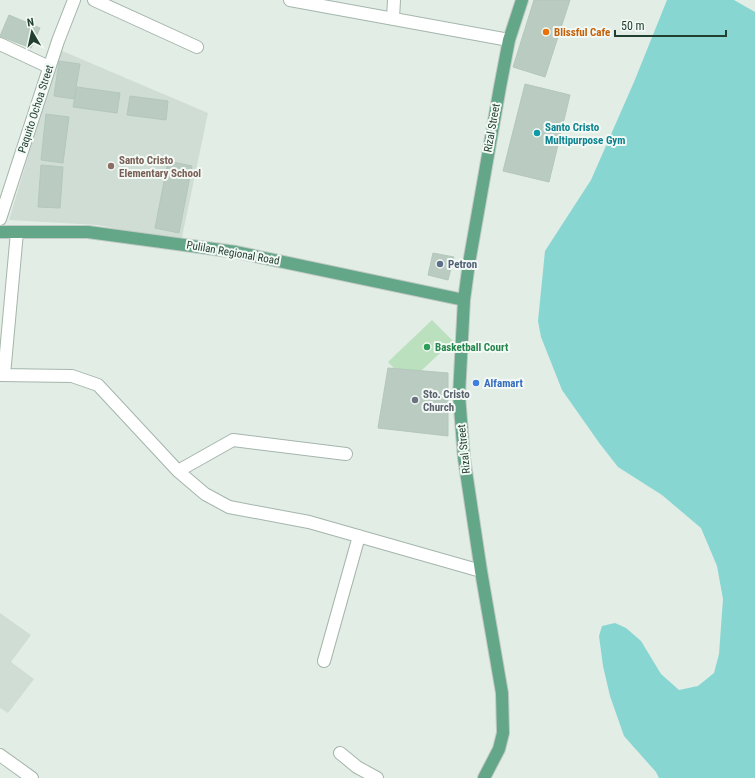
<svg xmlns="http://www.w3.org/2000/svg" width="755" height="778" viewBox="0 0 755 778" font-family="'Roboto Condensed',sans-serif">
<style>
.built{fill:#d0ddd5}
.green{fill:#bae0bd}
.water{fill:#87d6d2}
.building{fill:#bacbc1;stroke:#b4c7bc}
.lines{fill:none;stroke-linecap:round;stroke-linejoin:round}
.minor-casing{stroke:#a4b6ac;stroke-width:14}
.major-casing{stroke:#c1cac5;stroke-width:14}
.minor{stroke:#fff;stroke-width:12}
.major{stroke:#64a688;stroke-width:12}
.food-dot{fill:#e8710a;stroke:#f3f9f5;stroke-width:1.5}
.culture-dot{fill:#0f9aa8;stroke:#f3f9f5;stroke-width:1.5}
.education-dot{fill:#8d6e63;stroke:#f3f9f5;stroke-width:1.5}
.service-dot{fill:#5c6f8a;stroke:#f3f9f5;stroke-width:1.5}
.leisure-dot{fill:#2e9e5b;stroke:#f3f9f5;stroke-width:1.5}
.shop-dot{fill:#3f7fe0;stroke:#f3f9f5;stroke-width:1.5}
.worship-dot{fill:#6b7280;stroke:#f3f9f5;stroke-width:1.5}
.labels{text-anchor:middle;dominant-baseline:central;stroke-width:4;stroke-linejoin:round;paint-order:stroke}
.food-label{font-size:11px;font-weight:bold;fill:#c56008;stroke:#f3f9f5;text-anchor:start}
.street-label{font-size:11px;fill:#214031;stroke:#f3f9f5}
.culture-label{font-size:11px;font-weight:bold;fill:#0d838f;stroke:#f3f9f5;text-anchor:start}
.education-label{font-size:11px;font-weight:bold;fill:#785e54;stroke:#f3f9f5;text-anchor:start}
.service-label{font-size:11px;font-weight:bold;fill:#4e5e75;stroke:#f3f9f5;text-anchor:start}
.leisure-label{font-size:11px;font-weight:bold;fill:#27864d;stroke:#f3f9f5;text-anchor:start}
.shop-label{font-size:11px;font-weight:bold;fill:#366cbe;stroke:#f3f9f5;text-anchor:start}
.worship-label{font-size:11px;font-weight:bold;fill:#5b616d;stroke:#f3f9f5;text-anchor:start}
</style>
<rect width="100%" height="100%" fill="#e2ede6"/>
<!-- built -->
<path class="built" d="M60 50 208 113 181 242 98 225 9 220Z
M0 613 31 635 11 662 34 679 8 713 0 708Z"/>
<!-- green -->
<path class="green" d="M432 320 453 341 408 383 388 362Z"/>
<!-- water -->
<path class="water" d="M667 0H734L755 12V778H659L656 772 624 736 610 696 603 666 599 636 602 626 615 623 626 628 641 641 661 674 679 690 698 686 714 673 719 654 723 599 717 566 701 528 662 495 618 467 600 444 562 390 541 337 538 321 545 251 591 180 634 82Z"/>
<!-- building -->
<path class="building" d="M534 0H570L545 77 513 67Z
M9 15 40 28 31 48 0 36Z
M59 61 80 64 74 99 54 96Z
M525 84 570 95 549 182 503 171Z
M77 87 120 93 117 113 73 107Z
M130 96 168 101 166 120 127 115Z
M46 114 69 117 63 163 41 160Z
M168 161 192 166 179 233 155 228Z
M41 165 63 167 60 208 38 207Z
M433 253 454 257 448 280 428 275Z
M388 368 448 373V436L378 428Z"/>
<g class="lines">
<!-- minor casing -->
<g class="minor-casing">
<path id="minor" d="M94 0 197 47
M290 0 509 40
M393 19 394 0
M0 44 49 67
M0 219 58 41 74 0
M0 375 72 376 98 385 178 471 205 494 229 507 309 522 481 571
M4 375 17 232
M178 471 233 440 346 454
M324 661 359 536
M340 753 357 767 377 778
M0 755 32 778"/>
</g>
<!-- major casing -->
<g class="major-casing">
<path id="major" d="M0 232H88L236 252 464 300
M484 778 499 749 503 733 502 693 481 571 464 458 459 395 464 300 469 263 500 87 509 40 522 0"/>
</g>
<!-- minor -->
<use href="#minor" class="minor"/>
<!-- major -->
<use href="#major" class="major"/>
</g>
<!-- markers -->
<circle class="food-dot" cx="546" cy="32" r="4"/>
<circle class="culture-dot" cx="537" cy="133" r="4"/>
<circle class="education-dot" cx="111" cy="166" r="4"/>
<circle class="service-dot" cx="440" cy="264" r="4"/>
<circle class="leisure-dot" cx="427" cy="347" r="4"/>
<circle class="shop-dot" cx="476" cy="383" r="4"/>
<circle class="worship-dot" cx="415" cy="400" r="4"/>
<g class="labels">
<!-- food labels -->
<g class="food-label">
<text x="554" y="32">Blissful Cafe</text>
</g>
<!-- street labels -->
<g class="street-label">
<text transform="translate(36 109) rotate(-72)">Paquito Ochoa Street</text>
<text transform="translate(492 128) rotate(-80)">Rizal Street</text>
<text transform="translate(233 253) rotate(10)">Pulilan Regional Road</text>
<text transform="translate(464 449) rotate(-96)">Rizal Street</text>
</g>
<!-- culture labels -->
<g class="culture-label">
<text x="545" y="127">Santo Cristo<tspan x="545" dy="13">Multipurpose Gym</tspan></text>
</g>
<!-- education labels -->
<g class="education-label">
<text x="119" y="160">Santo Cristo<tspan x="119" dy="13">Elementary School</tspan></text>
</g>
<!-- service labels -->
<g class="service-label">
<text x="448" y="264">Petron</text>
</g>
<!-- leisure labels -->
<g class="leisure-label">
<text x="435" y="347">Basketball Court</text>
</g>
<!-- shop labels -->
<g class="shop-label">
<text x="484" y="383">Alfamart</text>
</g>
<!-- worship labels -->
<g class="worship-label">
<text x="423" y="394">Sto. Cristo<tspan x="423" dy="13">Church</tspan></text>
</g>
</g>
<!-- north arrow -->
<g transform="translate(32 32) rotate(351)" stroke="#f3f9f5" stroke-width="3" paint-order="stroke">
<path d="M0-3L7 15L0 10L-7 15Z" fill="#214031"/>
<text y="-6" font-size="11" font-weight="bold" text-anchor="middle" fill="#214031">N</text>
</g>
<!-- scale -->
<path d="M615 30v6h111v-6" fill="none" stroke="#214031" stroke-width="2"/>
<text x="621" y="30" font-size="12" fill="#214031" stroke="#f3f9f5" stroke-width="3" paint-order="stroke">50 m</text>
</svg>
